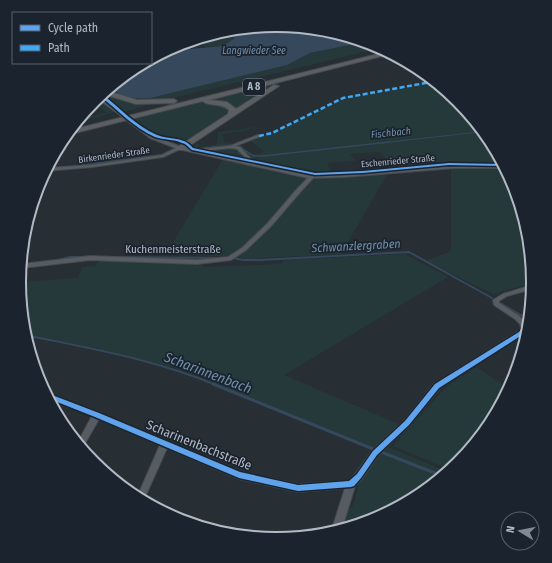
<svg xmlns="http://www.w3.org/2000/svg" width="552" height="563" viewBox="0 0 552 563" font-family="'Fira Sans Condensed',sans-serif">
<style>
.green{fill:#25393a}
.water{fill:#35485c}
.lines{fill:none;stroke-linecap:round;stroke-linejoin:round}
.stream-far3{stroke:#35485c;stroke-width:1}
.stream-far2{stroke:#35485c;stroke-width:1.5}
.stream-far1{stroke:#35485c;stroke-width:2}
.stream{stroke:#35485c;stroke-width:3}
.minor-casing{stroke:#454a4f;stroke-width:2}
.tertiary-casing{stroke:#454a4f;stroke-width:2}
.motorway-casing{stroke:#444a4f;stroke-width:2}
.minor{fill:#575c62;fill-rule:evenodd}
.tertiary{fill:#575c62;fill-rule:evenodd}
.motorway{fill:#5c5f62;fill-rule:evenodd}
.tertiary-bridge-casing{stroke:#454a4f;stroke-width:5.5;stroke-linecap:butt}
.tertiary-bridge{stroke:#575c62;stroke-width:4.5}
.quiet{stroke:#3fa9f5;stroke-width:2.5;stroke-dasharray:5 2.5;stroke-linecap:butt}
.cycleway-casing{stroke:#1b242e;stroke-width:3}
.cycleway{fill:#60a3ed;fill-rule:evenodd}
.labels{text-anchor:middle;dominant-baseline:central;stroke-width:3.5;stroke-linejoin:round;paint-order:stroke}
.far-street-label{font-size:9px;fill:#b1bac5;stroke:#1b242e}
.far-water-label{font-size:10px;font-style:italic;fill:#718ea9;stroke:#1b242e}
.shield{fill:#1b242e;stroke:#848d98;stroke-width:1}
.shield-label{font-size:10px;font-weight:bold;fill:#b1bac5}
.street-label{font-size:11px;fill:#b1bac5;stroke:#1b242e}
.water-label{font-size:12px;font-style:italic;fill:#718ea9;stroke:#1b242e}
.near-street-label{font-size:13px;fill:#b1bac5;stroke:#1b242e}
.near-water-label{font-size:14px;font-style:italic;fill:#718ea9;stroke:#1b242e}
.rim{fill:none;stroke:#b1bac5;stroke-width:2}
</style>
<rect width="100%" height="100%" fill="#272e34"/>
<!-- green -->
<path class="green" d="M228 34 236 38 223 46 204 47 199 40Z
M360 41 375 44 381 48 168 99 125 112 116 108 100 96 104 93 111 96 115 94 108 91 112 88 120 94 150 98 287 65 310 53 359 43Z
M293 74 295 75 168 107 165 105Z
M288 80C278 84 268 89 258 95 237 108 195 145 170 141 155 138 145 129 134 119Z
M431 82 458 100 501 164 454 163 394 169 380 152 350 154 356 161 327 163 332 174 307 172 254 162 238 148 229 146 198 150 193 148 198 142 199 147 217 144 218 132 244 129 259 125H260L244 131 222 134 225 143 230 142 233 145 239 143 252 155 264 152 250 140 276 132 343 98Z
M97 98 115 112 79 122 82 119 105 113 97 102H93Z
M230 147C237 150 244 154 246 161L201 151Z
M223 159 313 178 388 173 341 254 245 259 237 257 166 254Z
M451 167 503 168 514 183 533 283 493 294 425 261 451 251Z
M405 254 448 277 284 375 401 425 375 449 177 368 30 336 19 282 78 278 82 267 96 266 100 259 199 263 204 267 280 264 285 260Z
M476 367 508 388 465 452 461 450C457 457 455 464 449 469L393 446 446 387Z
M386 446 446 471 374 519 343 525 348 509 353 506 358 487 357 483Z"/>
<!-- water -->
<path class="water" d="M276 25 360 41 359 43 310 53 287 65 150 98C137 99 122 98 112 88L168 51 223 46 235 38 228 34Z"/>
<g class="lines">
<!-- stream-far3 -->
<path class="stream-far3" d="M381 143 479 132"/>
<!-- stream-far2 -->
<path class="stream-far2" d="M239 147 254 156H263L390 142
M199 149 231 145
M73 166 161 155"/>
<!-- stream-far1 -->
<path class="stream-far1" d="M106 257 228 258
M233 258 243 260H260L409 252 492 298
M58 260 70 257H85
M500 303 526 318
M30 336C93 349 156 360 216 385"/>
<!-- stream -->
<path class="stream" d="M213 384 373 449
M381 452 440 475"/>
<!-- minor casing -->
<g class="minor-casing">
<path id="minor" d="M258 135 261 136 235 146 240 147 251 159 250 164 248 165 246 164 247 159 237 149 230 148 192 152 190 151 192 150 230 146Z
M178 147 182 148 163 157 92 167 46 171 48 168 92 165 162 155Z
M311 175H313L315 176 302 190 271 226 246 250 231 260 197 264 90 260 22 268V264L90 256 197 260 228 257 242 248 267 224 298 188Z
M532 285V289L507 296 499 301V303L519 316 525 322 522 335 440 388 410 425 378 455 362 479 355 486 343 525 334 527 333 526 345 488 298 492 239 479 167 448 145 497 139 493 160 445 99 419 84 445 83 446 79 440 92 416 53 401 49 395H53L100 413 240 472 298 484 349 481 356 473 372 451 404 421 434 384 519 331 521 328 520 324 515 319 494 305 493 300 503 294Z"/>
</g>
<!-- tertiary casing -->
<g class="tertiary-casing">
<path id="tertiary" d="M101 96 120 110V112H116L97 98Z
M130 121H134L154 136 181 147 308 174 345 173 454 164 502 165 504 168H454L345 177 308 178 178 149 150 138 130 123Z"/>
</g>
<!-- motorway casing -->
<g class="motorway-casing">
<path id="motorway" d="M386 52 390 54 209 100 227 102 236 109 274 85 279 86 183 150H177L176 148 228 114 229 110C221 102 207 107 203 101L71 134 75 129Z
M108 91 137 100 174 99 177 101 174 103 136 104 103 94Z"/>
</g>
<!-- minor -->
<use href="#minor" class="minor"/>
<!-- tertiary -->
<use href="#tertiary" class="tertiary"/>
<!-- motorway -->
<use href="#motorway" class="motorway"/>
<!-- tertiary-bridge casing -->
<g class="tertiary-bridge-casing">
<path id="tertiary-bridge" d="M118 111 132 122"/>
</g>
<!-- tertiary-bridge -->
<use href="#tertiary-bridge" class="tertiary-bridge"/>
<!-- quiet -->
<path class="quiet" d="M259 136 272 133 343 98 431 82"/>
<!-- cycleway casing -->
<g class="cycleway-casing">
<path id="cycleway" d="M102 94C120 108 136 126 157 135 169 140 184 136 193 148L315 173 363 171 449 163 501 164 502 166 449 165 363 173 315 175 192 150C189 148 187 144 182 143 174 139 164 140 155 137 134 128 118 110 100 96Z
M524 327 522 335 439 388 409 425 377 455 361 478 354 486 351 487 298 491 239 478 95 417 52 400 49 395H52L99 413 240 472 298 485 349 481 357 474 373 451 405 421 435 384 519 332 522 328Z"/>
</g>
<!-- cycleway -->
<use href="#cycleway" class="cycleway"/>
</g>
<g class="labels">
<!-- far-street labels -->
<g class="far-street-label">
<text transform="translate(114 155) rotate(-8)">Birkenrieder Straße</text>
<text transform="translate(398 161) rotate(-5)">Eschenrieder Straße</text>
</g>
<!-- far-water labels -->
<g class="far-water-label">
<text x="254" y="51">Langwieder See</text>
<text transform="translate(391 133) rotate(-6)">Fischbach</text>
</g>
<!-- shield labels -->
<rect class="shield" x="243" y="79" width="22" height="16" rx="3"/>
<g class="shield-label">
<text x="254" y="87">A 8</text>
</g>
<!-- street labels -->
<g class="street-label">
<text x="173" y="249">Kuchenmeisterstraße</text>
</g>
<!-- water labels -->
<g class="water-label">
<text transform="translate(356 246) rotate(-3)">Schwanzlergraben</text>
</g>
<!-- near-street labels -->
<g class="near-street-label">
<text transform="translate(199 445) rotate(22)">Scharinenbachstraße</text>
</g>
<!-- near-water labels -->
<g class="near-water-label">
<text transform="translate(208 373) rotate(21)">Scharinnenbach</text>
</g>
</g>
<!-- crop -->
<path d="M0 0H552V563H0ZM26 282a250 250 0 1 1 500 0a250 250 0 1 1-500 0Z" fill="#1b242e" fill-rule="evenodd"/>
<path class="rim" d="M26 282a250 250 0 1 1 500 0a250 250 0 1 1-500 0Z"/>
<!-- legend -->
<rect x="12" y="12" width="140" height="52" fill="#1b242e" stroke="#57606a"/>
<rect x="20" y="25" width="20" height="6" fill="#60a3ed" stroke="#57606a"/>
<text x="48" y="32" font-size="12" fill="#b1bac5">Cycle path</text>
<rect x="20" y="45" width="20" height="6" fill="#3fa9f5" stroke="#57606a"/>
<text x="48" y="52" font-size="12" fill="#b1bac5">Path</text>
<!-- north arrow -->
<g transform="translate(520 531) rotate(280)"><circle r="19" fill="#1b242e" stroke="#57606a"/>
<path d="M0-3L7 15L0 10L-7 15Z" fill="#818992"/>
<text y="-6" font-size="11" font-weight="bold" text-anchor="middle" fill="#b1bac5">N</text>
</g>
</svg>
